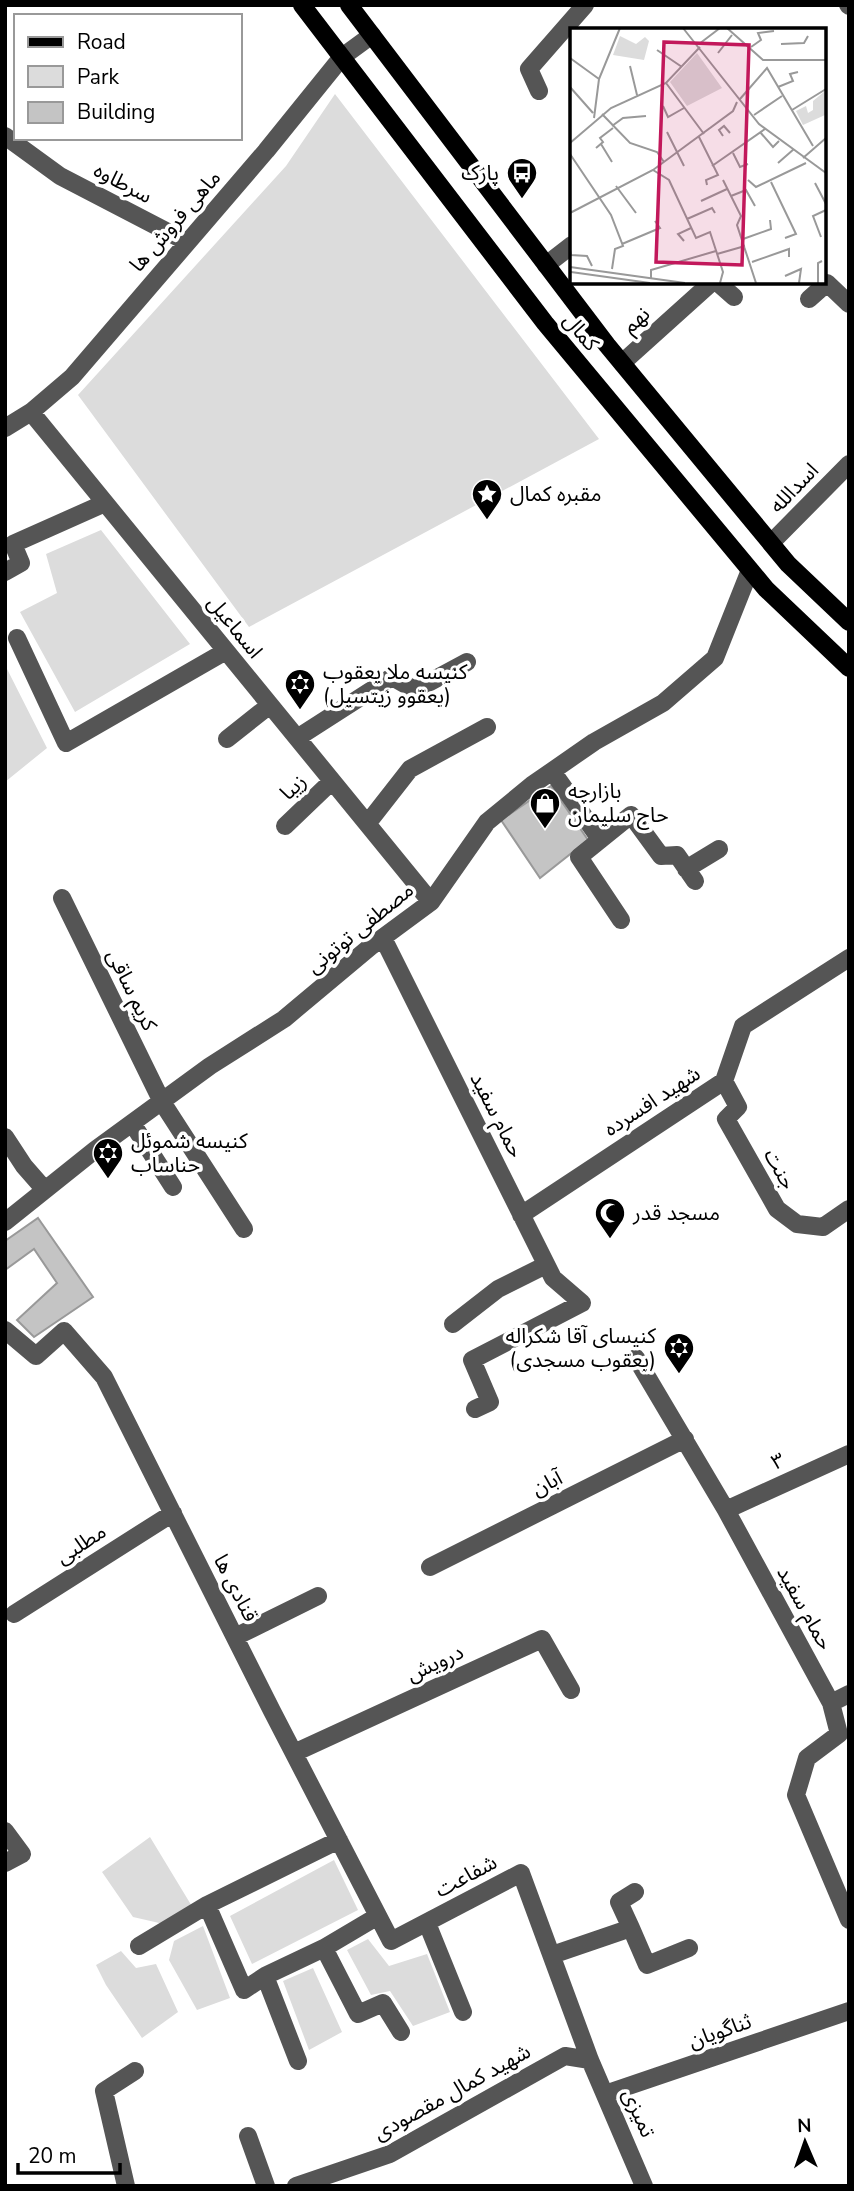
<svg xmlns="http://www.w3.org/2000/svg" width="854" height="2191" viewBox="0 0 854 2191" font-family="'Nunito Sans','Noto Sans Arabic',sans-serif">
<style>
.green{fill:#dcdcdc}
.building{fill:#c4c4c4;stroke:#999;stroke-width:2}
.lines{fill:none;stroke-linecap:round;stroke-linejoin:round}
.minor{stroke:#555;stroke-width:18}
.major{stroke:#000;stroke-width:18}
.labels{text-anchor:middle;dominant-baseline:central;stroke-width:7;stroke-linejoin:round;paint-order:stroke}
.poi-label{font-size:21px;fill:#000;stroke:#fff;text-anchor:start}
.street-label{font-size:21px;fill:#000;stroke:#fff}
.inset-road{fill:none;stroke:#999;stroke-width:2}
.view{fill:#c2185b;fill-opacity:0.15;stroke:#c2185b;stroke-width:3.5}
.inset-edge{fill:none;stroke:#000;stroke-width:3.5}
</style>
<rect width="100%" height="100%" fill="#fff"/>
<!-- green -->
<path class="green" d="M335 94 599 439 249 627 78 395 286 166Z
M101 530 190 644 75 712 20 612 57 593 46 554Z
M5 665 47 748 5 782Z
M150 1837 193 1908 168 1925 133 1917 102 1872Z
M334 1860 358 1910 252 1964 230 1916Z
M203 1926 230 1998 197 2010 169 1960 174 1941Z
M368 1939 389 1966 427 1954 450 2012 413 2026 390 1991 371 1995 347 1950Z
M121 1951 136 1968 156 1964 178 2012 142 2038 106 1985 96 1965Z
M313 1968 342 2032 309 2050 283 1981Z"/>
<!-- building -->
<path class="building" d="M551 786 588 840 540 878 501 820Z
M38 1218 93 1297 34 1337 17 1320 57 1283 34 1249 5 1270V1241Z"/>
<g class="lines">
<!-- minor -->
<path class="minor" d="M848 5 849 6
M539 91 529 69 585 5
M5 136 60 176 187 242
M546 265 572 245
M717 282 734 297
M809 299 827 283 849 304
M622 363 712 282
M31 412 431 902
M5 428 31 412 72 377 266 151 342 57 372 35
M771 543 849 464
M5 572 21 563 13 544 105 503
M17 638 66 743 226 651
M297 738 392 677 415 690 467 662
M227 739 270 705
M552 771 600 839
M367 824 410 769 487 727
M285 826 332 781
M686 869 719 849
M62 898 162 1102 244 1229
M621 920 579 857 631 815 661 856 677 855 695 881
M383 938 553 1278 582 1303 472 1360 490 1402 475 1409
M724 1081 738 1107 726 1119 777 1209 797 1224 823 1227 849 1209
M132 1123 173 1187
M5 1137 24 1166 45 1190
M521 1215 724 1081 743 1026 849 958
M5 1222 95 1150 210 1066 284 1019 370 947 431 902 487 822 532 785 594 742 663 703 715 658 750 570
M453 1324 498 1289 546 1265
M5 1330 36 1356 64 1331 104 1377 272 1711 391 1941 521 1873 590 2060 644 2186
M636 1358 726 1510 831 1703 839 1734 807 1758 796 1795 849 1920
M726 1510 849 1454
M430 1567 685 1439
M14 1614 173 1513
M235 1637 318 1596
M831 1703 849 1694
M294 1753 542 1639 571 1690
M5 1831 22 1854 5 1863
M378 1916 324 1948 358 2014 383 2003 401 2032
M427 1923 463 2012
M631 1928 647 1965 689 1948
M139 1946 207 1905
M552 1955 631 1928 619 1902 635 1892
M265 1976 244 1990 207 1905 339 1840
M298 2061 265 1976 324 1948
M605 2094 849 2011
M248 2136 266 2186
M126 2186 104 2091 135 2071
M296 2186 390 2154 565 2056 590 2060"/>
<!-- major -->
<path class="major" d="M302 5 545 323 766 589 849 668
M349 5 607 345 788 564 849 622"/>
</g>
<!-- icons -->
<defs>
<g id="bus-pin" transform="scale(1.575)"><path d="M0 17L-7.5 6A9.5 9.5 0 1 1 7.5 6Z" fill="#000" stroke="#fff"/><path d="M-5-6H5V4H4V6H2V4H-2V6H-4V4H-5ZM-3.5-4V0h7V-4ZM-3.5 1.2v1.5H-2V1.2ZM2 1.2v1.5H3.5V1.2Z" fill="#fff"/></g>
<g id="sight-pin" transform="scale(1.575)"><path d="M0 17L-7.5 6A9.5 9.5 0 1 1 7.5 6Z" fill="#000" stroke="#fff"/><path d="M0-6L1.8-2.2L6-1.7L2.9 1.2L3.7 5.4L0 3.3L-3.7 5.4L-2.9 1.2L-6-1.7L-1.8-2.2Z" fill="#fff"/></g>
<g id="synagogue-pin" transform="scale(1.575)"><path d="M0 17L-7.5 6A9.5 9.5 0 1 1 7.5 6Z" fill="#000" stroke="#fff"/><path d="M0-6.5L5.6 3.2H-5.6ZM0 6.5L5.6-3.2H-5.6Z" fill="#fff"/></g>
<g id="shop-pin" transform="scale(1.575)"><path d="M0 17L-7.5 6A9.5 9.5 0 1 1 7.5 6Z" fill="#000" stroke="#fff"/><path d="M-5-2.5h2.3a2.7 3.5 0 0 1 5.4 0H5L5.5 6h-11ZM-1.5-2.5h3a1.5 2.3 0 0 0-3 0Z" fill="#fff"/></g>
<g id="mosque-pin" transform="scale(1.575)"><path d="M0 17L-7.5 6A9.5 9.5 0 1 1 7.5 6Z" fill="#000" stroke="#fff"/><path d="M3.5-4.9A6 6 0 1 0 3.5 4.9A5 5 0 1 1 3.5-4.9Z" fill="#fff"/></g>
</defs>
<g fill-rule="evenodd">
<use href="#bus-pin" x="522" y="173"/>
<use href="#sight-pin" x="487" y="494"/>
<use href="#synagogue-pin" x="300" y="684"/>
<use href="#shop-pin" x="545" y="803"/>
<use href="#synagogue-pin" x="108" y="1153"/>
<use href="#mosque-pin" x="610" y="1213"/>
<use href="#synagogue-pin" x="679" y="1348"/>
</g>
<g class="labels">
<!-- poi labels -->
<g class="poi-label">
<text x="499" y="173" text-anchor="end">پارک</text>
<text x="510" y="494">مقبره کمال</text>
<text x="323" y="672">کنیسه ملا یعقوب<tspan x="323" dy="24">(یعقوو زیتسیل)</tspan></text>
<text x="568" y="791">بازارچه<tspan x="568" dy="24">حاج سلیمان</tspan></text>
<text x="131" y="1141">کنیسه شموئل<tspan x="131" dy="24">حناساب</tspan></text>
<text x="633" y="1213">مسجد قدر</text>
<text x="656" y="1336" text-anchor="end">کنیسای آقا شکراله<tspan x="656" dy="24">(یعقوب مسجدی)</tspan></text>
</g>
<!-- street labels -->
<g class="street-label">
<text transform="translate(123 183) rotate(28)">سرطاوه</text>
<text transform="translate(175 221) rotate(-49)">ماهی فروش ها</text>
<text transform="translate(636 320) rotate(-42)">نهم</text>
<text transform="translate(581 332) rotate(50)">کمال</text>
<text transform="translate(794 488) rotate(-46)">اسدالله</text>
<text transform="translate(235 627) rotate(51)">اسماعیل</text>
<text transform="translate(293 787) rotate(-44)">زیبا</text>
<text transform="translate(360 928) rotate(-39)">مصطفی توتونی</text>
<text transform="translate(132 990) rotate(64)">کریم ساقی</text>
<text transform="translate(652 1101) rotate(-33)">شهید افسرده</text>
<text transform="translate(497 1115) rotate(63)">حمام سفید</text>
<text transform="translate(780 1169) rotate(61)">جنت</text>
<text transform="translate(778 1461) rotate(-25)">۳</text>
<text transform="translate(547 1483) rotate(-27)">آبان</text>
<text transform="translate(81 1544) rotate(-33)">مطلبی</text>
<text transform="translate(236 1588) rotate(63)">قنادی ها</text>
<text transform="translate(805 1608) rotate(61)">حمام سفید</text>
<text transform="translate(435 1663) rotate(-25)">درویش</text>
<text transform="translate(466 1876) rotate(-28)">شفاعت</text>
<text transform="translate(720 2031) rotate(-19)">ثناگویان</text>
<text transform="translate(452 2092) rotate(-29)">شهید کمال مقصودی</text>
<text transform="translate(639 2113) rotate(66)">تمیزی</text>
</g>
</g>
<!-- overview -->
<g transform="translate(570 28)">
<rect width="256" height="256" fill="#fff"/>
<path d="M50 8 66 16 75 9 79 13 74 32 43 27ZM127 25 152 60 117 78 100 54ZM255 63V87L233 97 226 83 236 78 238 85 243 82V73Z" fill="#dcdcdc"/>
<path class="inset-road" d="M113 0 189 96 256 145M157 0 193 32H256M129 16 150 0M211 16 234 15 238 8M181 19 191 12 188 5 204 3M87 22 112 39M148 25 162 7M0 30 29 51M60 38 67 67M96 55 134 106M0 59 23 85M208 59 223 53 220 46 228 44M170 71 197 40 243 118M93 78 98 89 114 80M222 82 256 61M32 86 60 115 87 124 94 134M184 87 212 68M24 90 29 51 50 0M42 98 53 90 76 88M97 104 114 138M190 104 203 119 209 113M153 108 149 102 154 98 160 105M129 109 148 147 136 152 137 157M0 115 41 80 96 55 130 19M31 116 42 134M26 120 33 114 30 110 43 100M163 125 170 139 178 136M0 126 41 187 53 218 45 221 42 241M233 130 256 110M208 135 224 121M142 138 195 101M83 142 99 152 126 210 140 204 153 244 150 255M153 152 171 188 167 197 186 255M178 152 186 159 236 135M201 154 226 206 215 210M245 155 256 176M46 158 66 185M161 168 176 162 185 178M131 173 157 161M0 185 83 142 163 83 167 74M117 191 142 180 145 185M251 209 243 188 256 182M173 211 201 201 200 192M114 213 108 206 121 200M52 216 90 200 85 193M0 222 1 227 17 228 22 238M147 226 175 218M182 234 219 221V229M0 239 115 255M1 244 80 255M215 248 231 241 229 255M81 250V242L146 223M248 255V235L252 233"/>
<path class="view" d="M94 14 179 17 172 237 86 234Z"/>
<rect width="256" height="256" class="inset-edge"/>
</g>
<!-- border -->
<rect width="854" height="2191" fill="none" stroke="#000000" stroke-width="14"/>
<!-- legend -->
<rect x="14" y="14" width="228" height="126" fill="#ffffff" stroke="#999999" stroke-width="2"/>
<rect x="28" y="37" width="35" height="10" fill="#000000" stroke="#999999" stroke-width="2"/>
<text x="77" y="49" font-size="21" fill="#000000">Road</text>
<rect x="28" y="66" width="35" height="21" fill="#dcdcdc" stroke="#999999" stroke-width="2"/>
<text x="77" y="84" font-size="21" fill="#000000">Park</text>
<rect x="28" y="102" width="35" height="21" fill="#c4c4c4" stroke="#999999" stroke-width="2"/>
<text x="77" y="119" font-size="21" fill="#000000">Building</text>
<!-- north arrow -->
<g transform="translate(805 2142) rotate(358)" stroke="#ffffff" stroke-width="5" paint-order="stroke">
<path d="M0-5L12 26L0 18L-12 26Z" fill="#000000"/>
<text y="-10" font-size="19" font-weight="bold" text-anchor="middle" fill="#000000">N</text>
</g>
<!-- scale -->
<path d="M18 2163v10h102v-10" fill="none" stroke="#000000" stroke-width="3.5"/>
<text x="28" y="2163" font-size="21" fill="#000000" stroke="#ffffff" stroke-width="5" paint-order="stroke">20 m</text>
</svg>
